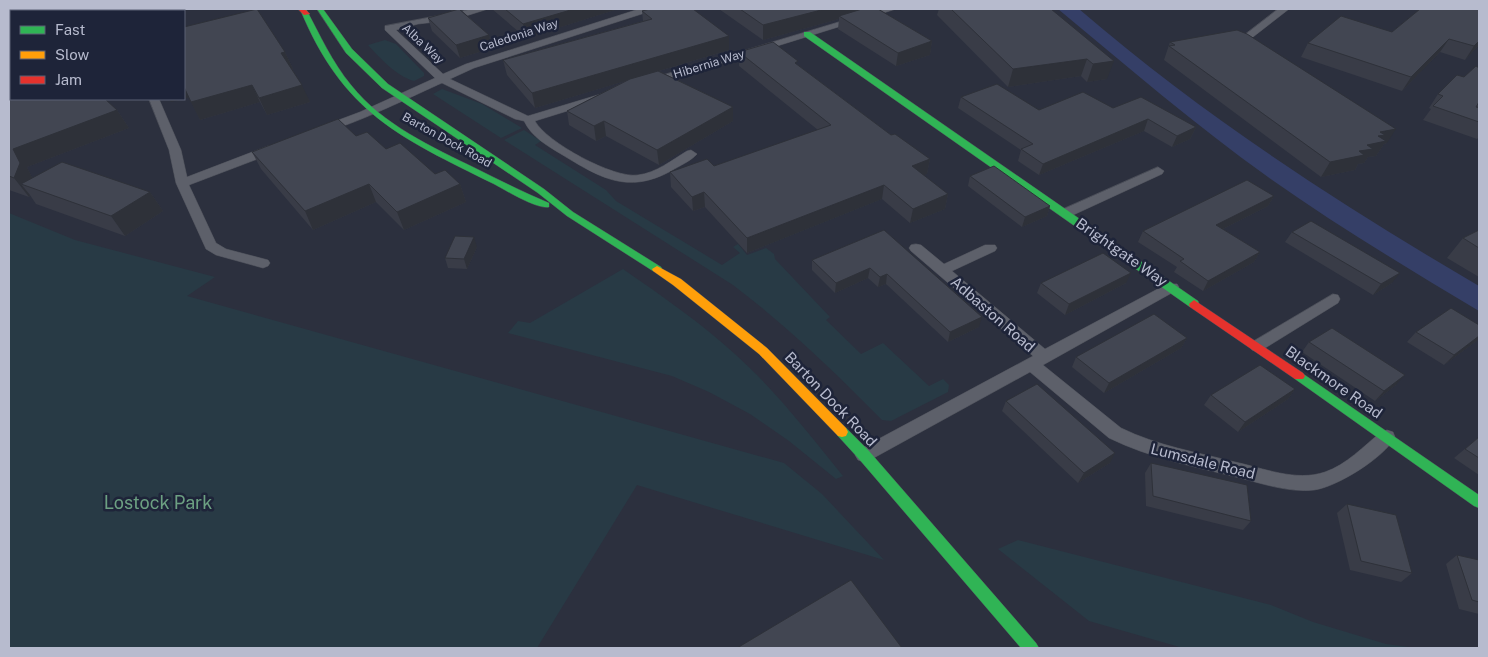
<svg xmlns="http://www.w3.org/2000/svg" width="1488" height="657" viewBox="0 0 1488 657" font-family="'Public Sans',sans-serif">
<style>
.green{fill:#283a45}
.water{fill:#353f67}
.lines{fill:none;stroke-linecap:round;stroke-linejoin:round}
.street-casing{stroke:#4a4d57;stroke-width:1}
.fast-casing{stroke:#4a4d57;stroke-width:1}
.slow-casing{stroke:#4a4d57;stroke-width:1}
.jam-casing{stroke:#4a4d57;stroke-width:1}
.street{fill:#5d606a;fill-rule:evenodd}
.fast{fill:#30b455;fill-rule:evenodd}
.slow{fill:#ff9f0a;fill-rule:evenodd}
.jam{fill:#e5322d;fill-rule:evenodd}
.wall{fill:#393c47}
.shaded-wall{fill:#2e3139}
.building{fill:#424652;stroke:#2e3139}
.labels{text-anchor:middle;dominant-baseline:central;stroke-width:5;stroke-linejoin:round;paint-order:stroke}
.far-street-label{font-size:12px;fill:#b7bbce;stroke:#1e2439}
.street-label{font-size:15px;fill:#b7bbce;stroke:#1e2439}
.near-park-label{font-size:18px;fill:#6ca082;stroke:#1e2439}
</style>
<rect width="100%" height="100%" fill="#2c303e"/>
<!-- green -->
<path class="green" d="M385 40 396 44 424 73V76L414 81C396 76 380 58 368 45Z
M442 89 482 104 522 128 501 138 433 94Z
M524 130 541 141 535 145 606 190 616 201 722 265 740 253 733 247 738 244 747 255 766 248 774 254 775 259 830 317 826 320 861 354 883 343 929 386 943 379 949 385 948 392 891 421 882 420C835 372 787 326 733 285L504 140Z
M9 213 75 240 215 277 187 296 784 463 822 494 884 560 637 485 537 648H9Z
M623 269C662 296 701 323 736 355 776 391 809 434 843 476L836 479 789 441 750 414 709 392 672 376 508 333 518 321 530 323Z
M1018 540 1271 605 1313 622 1386 644 1416 648H1183L1089 621 998 549Z"/>
<!-- water -->
<path class="water" d="M1058 9H1079C1202 115 1339 204 1479 286V311C1407 268 1336 225 1268 177 1195 125 1127 66 1058 9Z"/>
<g class="lines">
<!-- street casing -->
<g class="street-casing">
<path id="street" d="M473 9H488L453 20 418 24 396 30 443 74 466 64 639 9H652L651 11 474 68 450 79 528 116 601 94H609L610 96 609 98 535 121C546 142 614 179 638 175 656 173 672 160 687 151L691 150 697 154C691 161 679 166 671 171 627 195 599 177 561 154 546 145 532 137 524 121L515 119 442 83C423 91 334 135 320 131L318 129 320 127 360 112 435 78 385 30V26Z
M882 9H896L655 84 651 85 646 82 647 80Z
M1278 9H1289L1244 44H1238V40Z
M149 99H159L181 150 187 177 268 146H276L278 149 276 152 189 185 216 243 226 249 268 260 270 263 268 266 263 268 216 255 206 249 176 183 169 150Z
M1158 167 1164 171 1162 174 1071 216 1066 217 1060 213 1061 210Z
M916 244 921 245 944 264 985 245H995L997 248 995 251 952 271 1045 349 1167 284H1177L1179 287 1177 290 1043 365 1121 428C1158 446 1196 452 1235 462 1263 468 1296 482 1325 472 1346 465 1364 446 1381 432L1387 430 1393 432 1395 437C1385 457 1337 487 1314 490 1288 493 1261 483 1236 477 1192 466 1150 458 1109 438L1030 372 870 460 864 462 858 460 855 455 858 450 1033 356 911 251 909 248 911 245Z
M1333 294 1338 295 1340 299 1338 303 1262 350 1257 352 1252 350 1249 346 1252 342Z"/>
</g>
<!-- fast casing -->
<g class="fast-casing">
<path id="fast" d="M9 9H21L9 13Z
M133 9H147L143 11H128Z
M300 9H306C320 35 332 62 351 85 383 125 432 147 477 169 501 181 525 193 549 203V207C538 210 505 190 494 184 399 137 343 113 300 9Z
M317 9H323L352 49 388 84 544 189 573 212 661 267 662 269 661 271H653L567 216 538 193 382 88 346 53Z
M804 32H810L1198 301 1199 304 1198 307H1190L804 36Z
M1299 371 1479 495V508L1474 506 1295 379 1293 376 1295 373Z
M842 427 846 428 869 451 1036 643 1039 648H1021L859 459 838 436 836 432 838 428Z"/>
</g>
<!-- slow casing -->
<g class="slow-casing">
<path id="slow" d="M48 9H61L57 11H43Z
M80 9H92L88 11H75Z
M9 35H11V40H9Z
M657 266 681 279 767 348 846 428 848 432 846 436 842 437 838 436 759 354 673 285 653 271 652 269Z"/>
</g>
<!-- jam casing -->
<g class="jam-casing">
<path id="jam" d="M298 9H305L310 14 304 15Z
M1194 300 1303 373 1305 376 1303 379H1295L1190 307 1189 304Z"/>
</g>
<!-- street -->
<use href="#street" class="street"/>
<!-- fast -->
<use href="#fast" class="fast"/>
<!-- slow -->
<use href="#slow" class="slow"/>
<!-- jam -->
<use href="#jam" class="jam"/>
</g>
<!-- wall -->
<path class="wall" d="M449 9H460L489 35 492 48 460 58 432 31 428 18 452 11Z
M492 9H618L526 38Z
M719 9H878L932 41 930 55 896 66 838 29 839 19 763 40Z
M939 9H1051L1107 79 1087 82 1081 76 1008 87 937 15Z
M1420 9 1479 45 1465 60 1440 52 1402 91 1301 57 1308 43 1392 32Z
M642 11 729 50 659 71 733 107V121L659 165 606 136 596 141 569 125 567 111 625 81 535 108 507 75 503 60 643 21Z
M184 27 285 52 293 69H292L310 102 267 115 260 102 200 120 189 97 184 99Z
M1170 42 1387 143 1384 144 1376 156 1368 157 1364 163 1358 164 1355 170 1321 177 1164 60Z
M739 52 798 65 891 135 930 159 927 174 923 175 948 194 945 209 910 223 882 199 747 253 705 207 693 211 671 187 670 172 714 166 818 130 739 66Z
M9 55 117 110 129 128 27 167 32 178 150 192 163 211 125 236 36 204 30 195 29 197 9 190Z
M1479 68V104L1477 107 1479 108V137L1477 139 1423 120 1431 109 1429 108 1438 94Z
M961 97 1039 110 1113 108 1196 127 1190 139 1172 147 1144 131 1039 175 1018 161 1021 150 958 108Z
M386 149 435 174 460 184 466 202 404 230 376 202 313 230 261 169 252 152Z
M970 176 1050 206 1047 216 1022 227 968 186Z
M1274 196 1268 206 1223 229 1260 252 1254 262 1203 291 1174 272 1177 267 1138 242 1143 231Z
M884 230 979 327 948 342 886 284 878 287 868 278 835 293 812 270V260Z
M1479 230V277L1447 258 1463 238Z
M1292 232 1392 283 1373 295 1285 242Z
M477 247 467 269 448 268 445 258Z
M1041 283H1126L1065 315 1037 293Z
M1416 332 1478 340 1444 365 1407 342Z
M1187 338 1181 348 1104 393 1072 367 1076 357Z
M1309 342 1396 385 1375 401 1302 352Z
M1295 389 1288 399 1238 432 1204 405 1211 395Z
M1006 401 1110 463 1078 483 1002 411Z
M1479 437V475L1454 458Z
M1151 463 1251 521 1243 530 1146 506 1145 473Z
M1347 504 1412 573 1401 582 1350 570 1337 513Z
M1457 555 1479 560V614L1459 609 1446 564Z"/>
<!-- shaded-wall -->
<path class="shaded-wall" d="M574 9H618L526 38 523 24Z
M825 9H867L839 16V19L763 40V25Z
M489 35 492 48 460 58 456 45Z
M729 36V50L535 108 532 93Z
M1449 39 1440 52 1402 91 1411 77Z
M932 41 930 55 896 66 898 53Z
M1479 41V45L1465 60 1474 46Z
M285 52 293 69 289 70 281 53Z
M1087 59 1081 76 1008 87 1013 69Z
M1114 61 1107 79 1087 82 1093 64Z
M252 85 260 102 200 120 191 102Z
M302 85 310 102 267 115 259 98Z
M184 86 190 97 184 99Z
M169 99H184L171 102Z
M733 107V121L659 165 657 150Z
M117 110 129 128 27 167 34 182 21 184 30 195 29 197 14 178 13 149Z
M1148 119 1144 131 1039 175 1043 164Z
M604 121 606 136 596 141 594 126Z
M1196 127 1190 139 1172 147 1177 136Z
M1396 129 1387 143 1384 144 1376 156 1368 157 1364 163 1358 164 1355 170 1321 177 1330 162 1359 151 1380 132Z
M930 159 927 174 909 181 912 166Z
M369 184 376 202 313 230 305 211Z
M460 184 466 202 404 230 397 212Z
M884 185 882 199 747 253V238Z
M150 192 163 211 125 236 111 216Z
M704 192 705 207 693 211 692 197Z
M948 194 945 209 910 223 913 209Z
M1274 196 1268 206 1211 235 1216 225Z
M1050 206 1047 216 1022 227 1025 217Z
M474 237 477 247 467 269 464 259Z
M1260 252 1254 262 1203 291 1208 281Z
M870 268 868 278 835 293 836 283Z
M1131 273 1126 283 1065 315 1069 304Z
M1400 273 1392 283 1373 295 1381 284Z
M887 274 886 284 878 287 880 277Z
M982 317 979 327 948 342 950 332Z
M1479 336V339L1478 340 1444 365 1454 355Z
M1187 338 1181 348 1104 393 1109 383Z
M1405 375 1396 385 1375 401 1384 391Z
M1295 389 1288 399 1238 432 1245 422Z
M1115 453 1110 463 1078 483 1084 473Z"/>
<!-- building -->
<path class="building" d="M257 9 285 52 281 53 302 85 259 98 252 85 191 102 184 87V27Z
M459 9 489 35 456 45 428 18Z
M505 9H574L523 24Z
M650 9H693L729 36 532 93 503 60 652 19 642 11Z
M740 9H825L763 25Z
M862 9H878L932 41 898 53 839 16Z
M951 9H1051L1114 61 1093 64 1087 59 1013 69Z
M1420 9H1479V41L1474 46 1449 39 1411 77 1308 43 1341 16 1392 32Z
M1237 30 1247 34 1396 129 1380 132 1385 135 1378 136 1386 141 1367 145 1373 149 1359 151 1364 155 1330 162 1169 46 1175 45 1170 42Z
M773 42 798 61 795 63 891 135 895 134 930 159 912 166 948 194 913 209 884 185 747 238 704 192 692 197 670 172 707 159 714 166 831 125 739 52Z
M11 54V99H105L117 110 13 149 20 163 14 178 9 176V55Z
M1476 66 1479 68V102L1476 107 1479 108V122L1433 106 1443 96 1438 94 1457 75 1464 77Z
M658 71 733 107 657 150 604 121 594 126 567 111 630 79Z
M997 84 1039 110 1083 92 1113 108 1141 97 1196 127 1177 136 1148 119 1043 164 1021 149 1033 144 961 97Z
M338 119 356 136 367 132 386 149 400 143 435 174 445 170 460 184 397 212 369 184 305 211 252 152Z
M62 162 150 192 111 216 21 184Z
M994 166 1050 206 1025 217 970 176Z
M1247 180 1274 196 1216 225 1260 252 1208 281 1180 261 1184 259 1143 231Z
M1311 221 1400 273 1381 284 1292 232Z
M884 230 982 317 950 332 887 274 880 277 870 268 836 283 812 260Z
M1479 230V248L1463 238Z
M455 236 474 237 464 259 445 258Z
M1103 253 1131 273 1069 304 1041 283Z
M1451 308 1479 325V336L1454 355 1416 332Z
M1154 314 1187 338 1109 383 1076 357Z
M1332 328 1405 375 1384 391 1309 342Z
M1260 365 1295 389 1245 422 1211 395Z
M1037 384 1115 453 1084 473 1006 401Z
M1479 437V458L1465 449Z
M1151 463 1247 485 1251 521 1153 496Z
M1347 504 1396 515 1412 573 1361 561Z
M1457 555 1479 560V602L1472 600Z
M851 580 902 648H737Z"/>
<g class="labels">
<!-- far-street labels -->
<g class="far-street-label">
<text transform="translate(519 35) rotate(-18)">Caledonia Way</text>
<text transform="translate(423 44) rotate(43)">Alba Way</text>
<text transform="translate(709 64) rotate(-17)">Hibernia Way</text>
<text transform="translate(447 140) rotate(29)">Barton Dock Road</text>
</g>
<!-- street labels -->
<g class="street-label">
<text transform="translate(1122 252) rotate(35)">Brightgate Way</text>
<text transform="translate(993 314) rotate(41)">Adbaston Road</text>
<text transform="translate(1334 382) rotate(35)">Blackmore Road</text>
<text transform="translate(831 399) rotate(46)">Barton Dock Road</text>
<text transform="translate(1203 461) rotate(14)">Lumsdale Road</text>
</g>
<!-- near-park labels -->
<g class="near-park-label">
<text x="158" y="502">Lostock Park</text>
</g>
</g>
<!-- border -->
<rect width="1488" height="657" fill="none" stroke="#b7bbce" stroke-width="20"/>
<!-- legend -->
<rect x="10" y="10" width="175" height="90" fill="#1e2439" stroke="#5b6075"/>
<rect x="20" y="26" width="25" height="8" fill="#30b455" stroke="#5b6075"/>
<text x="55" y="35" font-size="15" fill="#b7bbce">Fast</text>
<rect x="20" y="51" width="25" height="8" fill="#ff9f0a" stroke="#5b6075"/>
<text x="55" y="60" font-size="15" fill="#b7bbce">Slow</text>
<rect x="20" y="76" width="25" height="8" fill="#e5322d" stroke="#5b6075"/>
<text x="55" y="85" font-size="15" fill="#b7bbce">Jam</text>
</svg>
